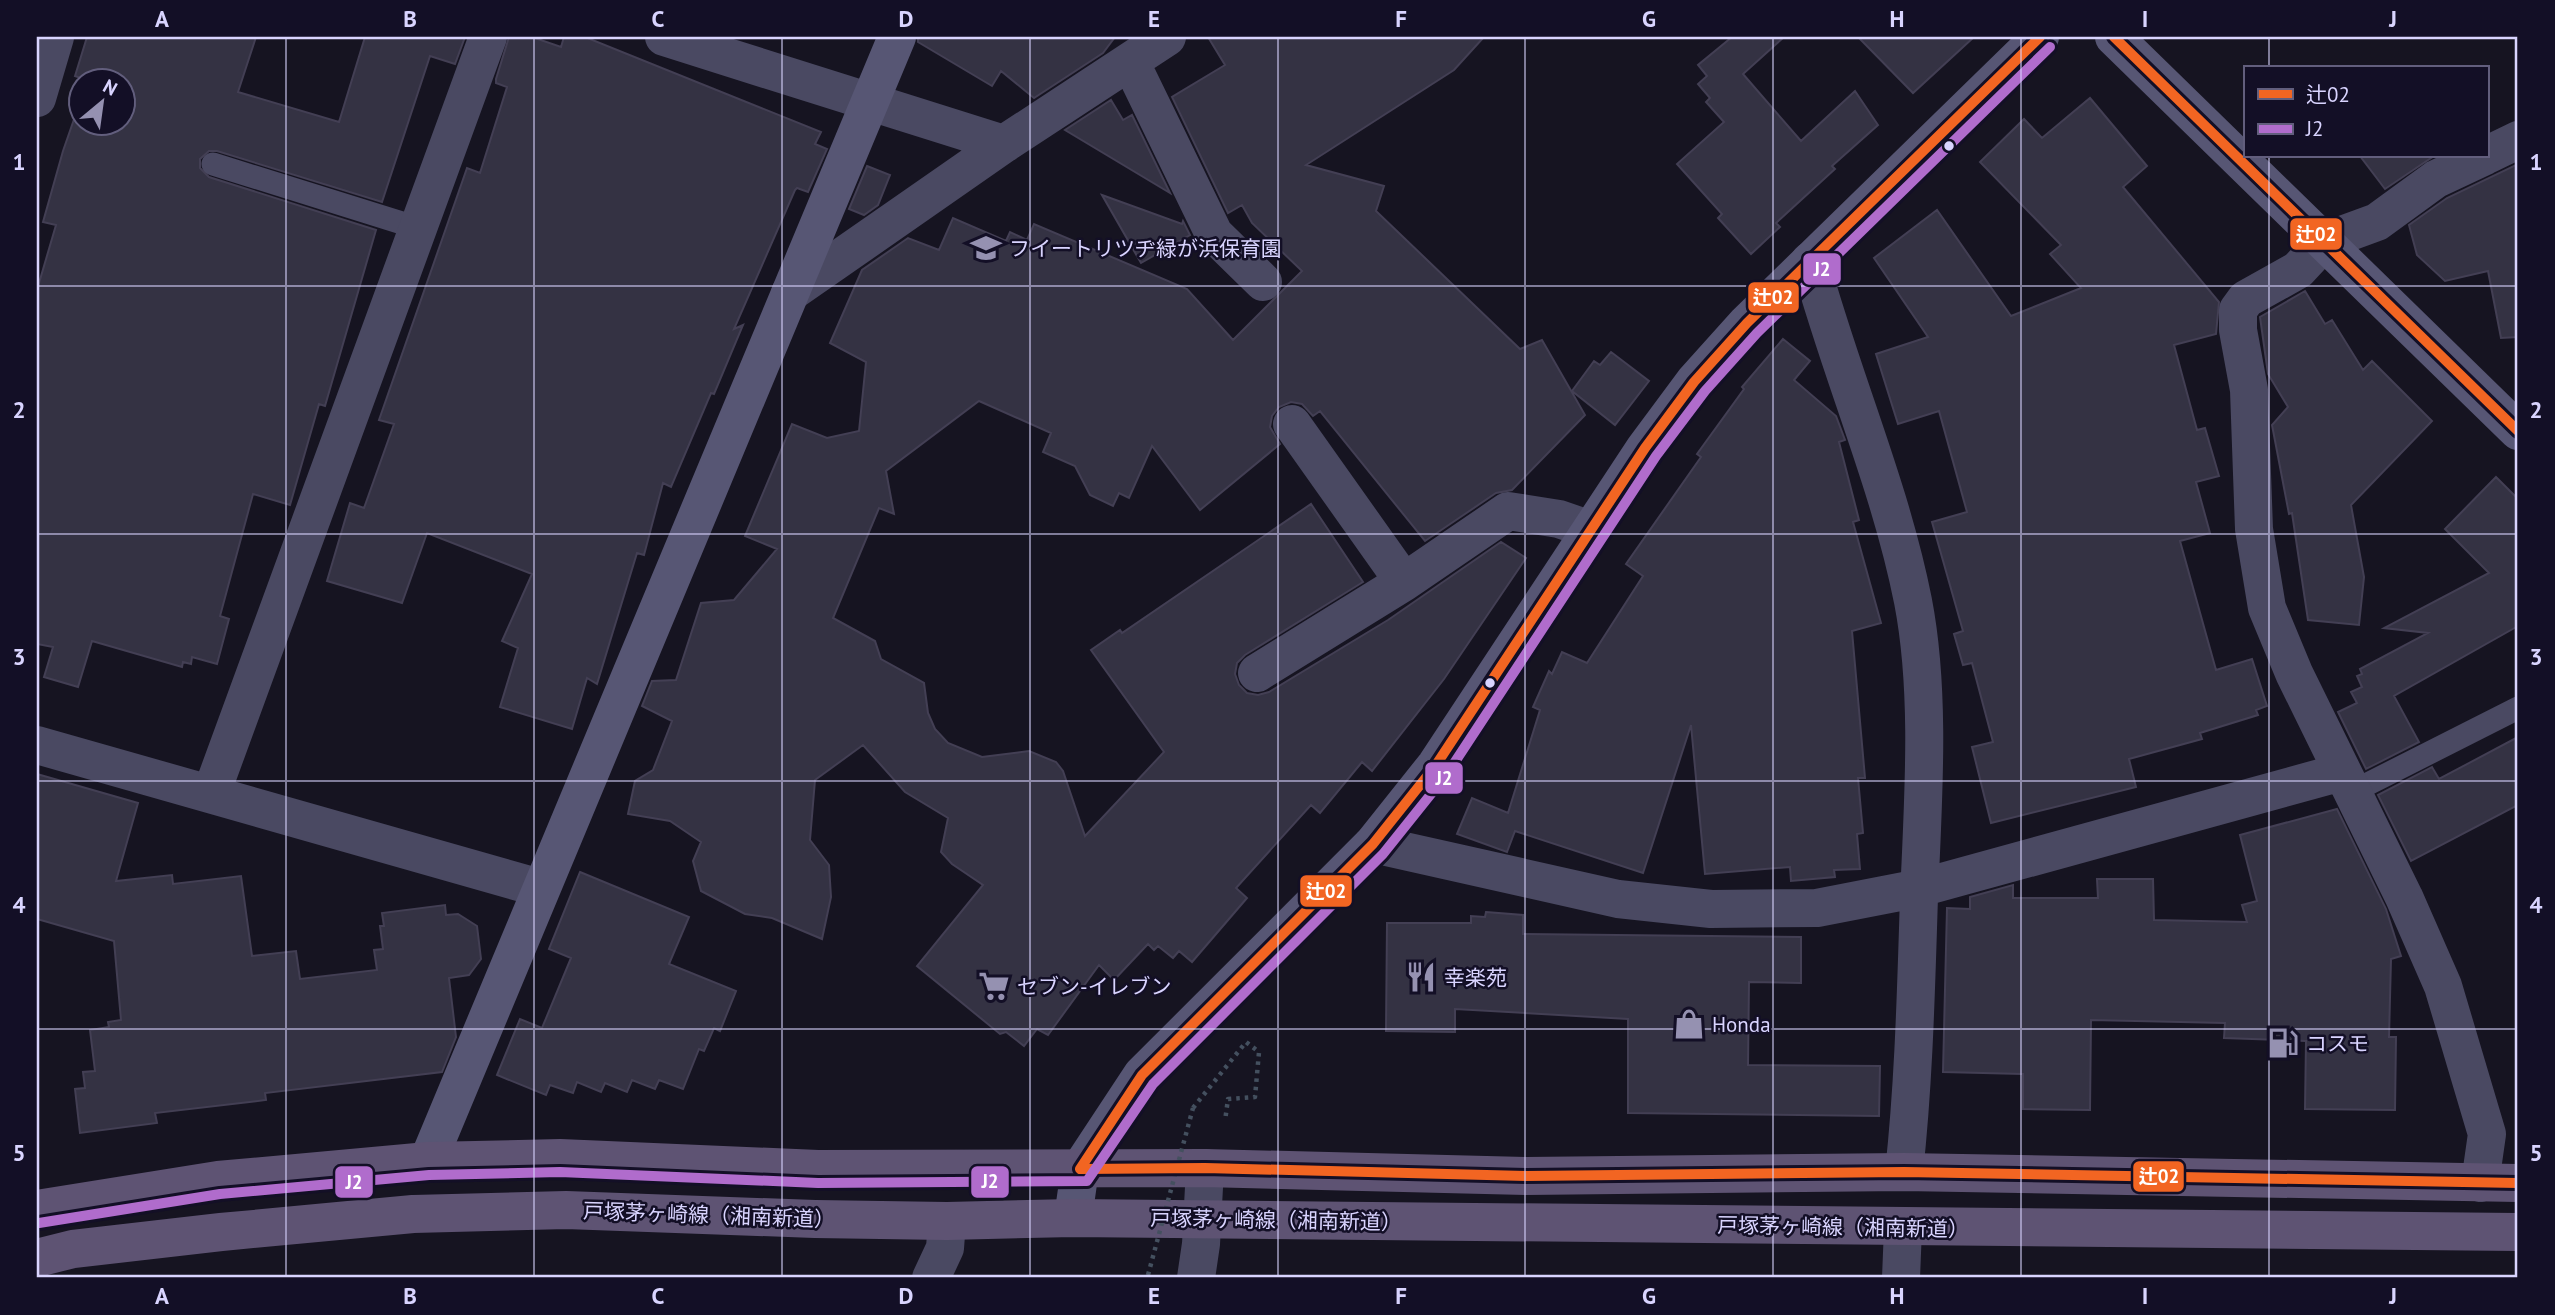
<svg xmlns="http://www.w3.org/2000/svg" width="2555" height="1315" viewBox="0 0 2555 1315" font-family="'PT Sans','Noto Sans JP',sans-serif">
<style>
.building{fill:#343243;stroke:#433f54;stroke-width:2}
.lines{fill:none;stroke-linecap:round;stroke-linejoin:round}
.path{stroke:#44505f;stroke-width:4.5;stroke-dasharray:3.5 5;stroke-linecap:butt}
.lane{stroke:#4a4962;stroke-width:23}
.street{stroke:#4a4962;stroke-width:38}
.secondary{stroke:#575674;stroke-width:38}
.primary{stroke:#5e5373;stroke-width:38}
.path-bridge{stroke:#44505f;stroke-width:4.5;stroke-dasharray:3.5 5;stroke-linecap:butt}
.bus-1-casing{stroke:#130f26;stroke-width:16}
.bus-2-casing{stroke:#130f26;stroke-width:16}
.bus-1{stroke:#f26522;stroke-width:10}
.bus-2{stroke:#b06ccc;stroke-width:10}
.grid{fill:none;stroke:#d9d4ff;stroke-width:2;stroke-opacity:0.55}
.bus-dot{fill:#d9d4ff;stroke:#130f26;stroke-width:2.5}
.labels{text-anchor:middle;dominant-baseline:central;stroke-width:5;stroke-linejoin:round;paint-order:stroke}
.poi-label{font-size:21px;fill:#d9d4ff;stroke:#130f26;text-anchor:start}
.street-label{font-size:21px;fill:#d9d4ff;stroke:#130f26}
.line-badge{stroke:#130f26;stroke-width:2.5}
.badge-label{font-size:19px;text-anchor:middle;font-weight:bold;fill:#fff}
.neatline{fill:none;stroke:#d9d4ff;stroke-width:2.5}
.grid-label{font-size:23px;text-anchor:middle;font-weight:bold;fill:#d9d4ff}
</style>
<rect width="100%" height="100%" fill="#161421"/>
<!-- building -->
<path class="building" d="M87 37H256L238 92 339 122 365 37H465L455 64 430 56 382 202 217 151H209L200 159V168L209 177 376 230 325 406 319 404 290 505 253 494 220 616 229 619 217 664 192 657 191 664 183 662 182 667 92 641 78 687 44 677 53 647 37 644V290L56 225 43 222 63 151 80 102V122H122V80H87L75 76Z
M509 37H532L561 47 564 37H585L821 132 815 144 827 149 808 192 797 188 795 190 734 329 743 325 714 394 711 393 671 487 663 483 644 555 637 553 597 684 587 678 572 729 500 707 518 648 502 641 532 574 427 533 402 603 327 581 350 503 364 508 394 424 379 420 467 168 480 173 507 87 496 83V79Z
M918 37H1115L1103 53 1034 98 1001 71 992 86 918 42Z
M1208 37H1484L1454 70 1306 165 1384 186 1376 211 1520 349 1542 340 1585 415 1512 490 1496 493 1425 541 1320 411 1313 416 1302 404 1291 402 1279 407 1272 416 1270 427 1280 444 1200 510 1152 446 1129 498 1119 493 1113 506 1090 495 1075 466 1043 452 1051 433 979 401 886 471 894 514 879 508 833 618 875 641 881 659 924 683 928 713 935 729 948 743 982 757 1029 751 1056 762 1063 771 1085 836 1164 752 1091 650 1120 630 1122 633 1311 504 1363 582 1245 655 1237 663 1235 674 1239 685 1247 693 1258 695 1269 692 1388 620 1501 542 1526 558 1444 679 1372 771 1362 762 1320 813 1311 805 1236 888 1247 898 1192 962 1179 951 1173 958 1158 946 1154 950 1148 944 1114 980 1099 965 1048 1035 1037 1029 1024 1046 1006 1032 1000 1034 917 966 983 885 952 864 941 852 948 818 905 792 863 745 815 780 810 840 829 865 831 897 822 939 772 918 745 914 701 891 693 861 701 842 670 821 628 814 635 781 653 770 672 721 642 706 652 681 676 680 701 603 734 600 777 549 745 536 792 424 827 438 859 431 866 362 830 343 862 270 908 238 939 250 953 218 1006 241 1010 232 1027 240 1034 224 1187 289 1233 340 1302 271 1252 223 1242 205 1228 213 1172 97 1225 65Z
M1732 37H1784L1743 74 1801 141 1855 91 1878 125 1832 166 1835 169 1776 223 1780 227 1751 254 1718 218 1722 214 1677 164 1724 122 1706 102 1710 98 1698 84 1707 76 1698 65Z
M1858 37H1974L1913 93Z
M2090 98 2147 166 2123 187 2219 302 2216 334 2174 345 2197 430 2205 428 2219 476 2196 482 2210 533 2180 541 2216 670 2252 659 2267 706 2256 710 2258 715 2200 733 2202 739 2129 759 2136 787 1991 823 1972 747 1993 742 1972 663 1963 665 1954 634 1963 631 1932 522 1967 512 1939 411 1898 424 1876 354 1928 337 1874 258 1937 210 2011 316 2081 288 2050 254 2061 245 1980 162 2024 119 2042 138Z
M1111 100 1123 120 1132 115 1170 193 1065 130Z
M2360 156H2434L2385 189Z
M2518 164V337L2501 338 2488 271 2445 281 2417 255 2409 225 2447 198Z
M867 166 890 175 878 205 864 215 849 209Z
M1102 195 1182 224 1183 221 1190 235 1141 263Z
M2305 291 2325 324 2332 320 2363 370 2372 361 2432 421 2351 505 2364 577 2359 625 2308 620 2292 513 2289 514 2272 425 2288 407 2268 374 2260 317Z
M1783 339 1810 361 1794 380 1836 416 1845 440 1839 442 1859 520 1853 522 1881 623 1852 631 1865 778H1858L1863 833 1857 834 1860 869 1834 870 1835 877 1791 881 1790 867 1705 874 1691 725 1643 873 1515 831 1507 852 1457 834 1472 798 1508 813 1540 710 1533 707 1549 671 1552 674 1562 652 1587 663 1643 576 1626 564 1701 457 1697 454 1744 389 1742 387Z
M1611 352 1649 381 1615 425 1572 391 1594 361 1600 365Z
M2496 477 2518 499V626L2394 696 2419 742 2366 769 2338 712 2357 703 2351 692 2362 687 2357 676 2362 674 2360 669 2428 633 2384 628 2489 573 2445 529Z
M2518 737V805L2411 861 2378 795 2432 767 2439 779Z
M37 774 138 803 116 881 172 875 173 884 241 876 252 956 296 951 300 979 377 970 374 950 383 949 380 926H384L382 913 445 905 446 915 458 914 477 926 481 959 469 975 449 978 456 1037 442 1072 265 1093 266 1100 155 1113 157 1123 80 1133 75 1089 85 1088 83 1072 95 1071 90 1030 109 1027 108 1022 121 1020 114 941 37 919Z
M2337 809 2386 909 2401 956 2391 959 2389 1037H2396L2395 1110 2305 1109 2306 1041 2224 1038 2225 1023 2091 1020 2090 1110 2023 1109V1074L1943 1072 1947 908 1970 909V897L2013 885V898H2098L2097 879H2153L2154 920 2247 922 2242 905 2257 901 2240 835Z
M580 872 689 917 669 964 736 991 720 1031 714 1028 704 1051 699 1049 683 1089 659 1080 655 1089 632 1080 627 1092 605 1083 601 1092 577 1082 573 1093 550 1085 546 1095 497 1075 520 1019 542 1028 571 958 549 949Z
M1486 912 1523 915V934L1801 937V983L1749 982 1748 1065 1880 1066 1879 1116 1628 1113V1019L1455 1009V1032L1386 1031 1387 923H1471V916L1485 917Z"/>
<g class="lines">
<!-- path -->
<path class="path" d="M1193 1108 1246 1042 1259 1052 1255 1097 1228 1099 1225 1121
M1148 1278V1275"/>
<!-- lane -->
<path class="lane" d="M213 164 418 228
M2352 792 2518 708"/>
<!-- street -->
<path class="street" d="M664 37 1004 144
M1130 61 1214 234 1263 282
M37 98 55 37
M2487 155 2518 140
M1810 261C1841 375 1890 485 1913 601 1931 694 1923 802 1919 897 1916 989 1914 1081 1904 1172
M790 293 1004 144 1167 37
M1292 424 1404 582
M1257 673 1404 582 1508 511 1559 519 1591 530
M37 745 540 888
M211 794 488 37
M1373 844 1618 899 1711 909 1817 908 1920 888 2342 772
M2480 1183 2487 1134 2443 986 2404 897 2294 673 2267 608 2254 529 2249 390 2238 330V310L2246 299 2298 270 2325 241 2377 222 2436 179 2485 156
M931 1278 945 1248 947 1221
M1196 1278 1201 1244 1205 1168
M1901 1278 1903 1228"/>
<!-- secondary -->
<path class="secondary" d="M2114 37 2518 431
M428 1161 897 37
M1073 1218 1080 1169 1142 1075 1373 844 1436 765 1645 448 1694 382 1747 323 2040 37"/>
<!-- primary -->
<path class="primary" d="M37 1209 218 1180 428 1161 560 1158 818 1169 1205 1168 1526 1176 1904 1172 2518 1183
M37 1258 73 1249 221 1232 413 1214 566 1210 815 1219 947 1221 1073 1218 2518 1232"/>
<!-- path-bridge -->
<path class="path-bridge" d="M1148 1275 1193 1108"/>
<!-- bus-1 casing -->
<g class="bus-1-casing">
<path id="bus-1" d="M2114 37 2518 431
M1080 1169 1142 1075 1373 844 1436 765 1645 448 1694 382 1747 323 2040 37
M1080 1169 1205 1168 1526 1176 1904 1172 2518 1183"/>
</g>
<!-- bus-2 casing -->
<g class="bus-2-casing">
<path id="bus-2" d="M39 1223 220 1194 429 1175 560 1172 818 1183 1087 1181 1153 1084 1383 854 1447 774 1656 456 1705 391 1757 333 2050 47"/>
</g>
<!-- bus-1 -->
<use href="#bus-1" class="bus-1"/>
<!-- bus-2 -->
<use href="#bus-2" class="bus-2"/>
</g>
<!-- grid -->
<path class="grid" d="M286 37V1278M534 37V1278M782 37V1278M1030 37V1278M1278 37V1278M1525 37V1278M1773 37V1278M2021 37V1278M2269 37V68M2269 156V1278M37 286H2518M37 534H2518M37 781H2518M37 1029H2518"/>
<!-- icons -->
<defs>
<g id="school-bare" transform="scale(2.415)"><path d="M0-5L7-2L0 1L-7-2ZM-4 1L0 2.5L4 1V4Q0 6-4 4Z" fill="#9591b1" stroke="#130f26" stroke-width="2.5" paint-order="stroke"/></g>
<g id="restaurant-bare" transform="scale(2.415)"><path d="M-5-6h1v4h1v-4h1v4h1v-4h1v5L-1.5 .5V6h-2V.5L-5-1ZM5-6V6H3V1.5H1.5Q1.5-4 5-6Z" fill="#9591b1" stroke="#130f26" stroke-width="2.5" paint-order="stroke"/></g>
<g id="supermarket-bare" transform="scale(2.415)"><path d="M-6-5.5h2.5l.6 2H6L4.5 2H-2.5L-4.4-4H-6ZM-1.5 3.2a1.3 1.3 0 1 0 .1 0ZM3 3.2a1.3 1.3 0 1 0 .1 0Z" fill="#9591b1" stroke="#130f26" stroke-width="2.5" paint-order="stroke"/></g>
<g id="shop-bare" transform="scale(2.415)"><path d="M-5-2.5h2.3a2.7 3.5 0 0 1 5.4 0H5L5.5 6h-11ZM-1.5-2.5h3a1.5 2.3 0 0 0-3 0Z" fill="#9591b1" stroke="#130f26" stroke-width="2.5" paint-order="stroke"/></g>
<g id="fuel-bare" transform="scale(2.415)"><path d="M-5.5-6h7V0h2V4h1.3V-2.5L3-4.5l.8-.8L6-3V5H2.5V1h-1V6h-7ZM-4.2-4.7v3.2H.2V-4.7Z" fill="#9591b1" stroke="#130f26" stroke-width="2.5" paint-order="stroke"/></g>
</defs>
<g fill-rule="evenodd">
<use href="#school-bare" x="986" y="248"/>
<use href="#restaurant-bare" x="1421" y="977"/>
<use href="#supermarket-bare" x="994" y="986"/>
<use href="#shop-bare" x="1689" y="1024"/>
<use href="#fuel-bare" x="2283" y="1043"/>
</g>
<!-- markers -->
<g class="bus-dot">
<circle cx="1949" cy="146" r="6"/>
<circle cx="1490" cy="683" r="6"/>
</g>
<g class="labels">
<!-- poi labels -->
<g class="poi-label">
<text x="1009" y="248">フイートリツヂ緑が浜保育園</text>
<text x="1444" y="977">幸楽苑</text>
<text x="1017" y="986">セブン-イレブン</text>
<text x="1712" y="1024">Honda</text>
<text x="2306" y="1043">コスモ</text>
</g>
<!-- street labels -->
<g class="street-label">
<text transform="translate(709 1215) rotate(2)">戸塚茅ヶ崎線（湘南新道）</text>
<text transform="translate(1276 1220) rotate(1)">戸塚茅ヶ崎線（湘南新道）</text>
<text transform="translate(1843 1227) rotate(1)">戸塚茅ヶ崎線（湘南新道）</text>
</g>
</g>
<g class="line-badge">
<rect x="2289" y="217" width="54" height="34" rx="7" fill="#f26522"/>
<rect x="1802" y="252" width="40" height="34" rx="7" fill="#b06ccc"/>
<rect x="1747" y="281" width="53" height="33" rx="7" fill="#f26522"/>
<rect x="1424" y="761" width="40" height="34" rx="7" fill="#b06ccc"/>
<rect x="1299" y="874" width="54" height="34" rx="7" fill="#f26522"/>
<rect x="2132" y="1160" width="53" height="33" rx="7" fill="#f26522"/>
<rect x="970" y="1165" width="40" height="34" rx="7" fill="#b06ccc"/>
<rect x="334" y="1165" width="40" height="34" rx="7" fill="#b06ccc"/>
</g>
<g class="badge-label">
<text x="2316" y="241">辻02</text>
<text x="1822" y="276">J2</text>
<text x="1773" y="304">辻02</text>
<text x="1444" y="785">J2</text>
<text x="1326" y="898">辻02</text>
<text x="2159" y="1183">辻02</text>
<text x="990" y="1188">J2</text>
<text x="354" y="1189">J2</text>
</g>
<!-- border -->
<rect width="2555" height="1315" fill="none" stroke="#130f26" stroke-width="77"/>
<!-- legend -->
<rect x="2244" y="66" width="245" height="91" fill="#130f26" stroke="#625e7d" stroke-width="2"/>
<rect x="2258" y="89" width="35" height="10" fill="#f26522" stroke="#625e7d" stroke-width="2"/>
<text x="2306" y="102" font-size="21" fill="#d9d4ff">辻02</text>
<rect x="2258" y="124" width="35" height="10" fill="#b06ccc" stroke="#625e7d" stroke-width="2"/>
<text x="2306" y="136" font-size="21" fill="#d9d4ff">J2</text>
<!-- north arrow -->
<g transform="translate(102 102) rotate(29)"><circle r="33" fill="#130f26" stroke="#625e7d" stroke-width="2"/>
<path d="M0-5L12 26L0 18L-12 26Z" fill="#9591b1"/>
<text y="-10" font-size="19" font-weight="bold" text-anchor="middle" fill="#d9d4ff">N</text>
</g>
<rect x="38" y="38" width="2478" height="1238" class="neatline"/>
<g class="grid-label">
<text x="162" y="27">A</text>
<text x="410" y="27">B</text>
<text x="658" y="27">C</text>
<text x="906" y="27">D</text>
<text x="1154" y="27">E</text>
<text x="1401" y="27">F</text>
<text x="1649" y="27">G</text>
<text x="1897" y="27">H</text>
<text x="2145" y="27">I</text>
<text x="2393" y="27">J</text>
<text x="19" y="170">1</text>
<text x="2536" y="170">1</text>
<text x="19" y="418">2</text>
<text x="2536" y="418">2</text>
<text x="19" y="665">3</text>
<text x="2536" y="665">3</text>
<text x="19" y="913">4</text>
<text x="2536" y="913">4</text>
<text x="19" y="1161">5</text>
<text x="2536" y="1161">5</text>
<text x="162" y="1304">A</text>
<text x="410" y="1304">B</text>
<text x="658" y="1304">C</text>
<text x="906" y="1304">D</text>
<text x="1154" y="1304">E</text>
<text x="1401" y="1304">F</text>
<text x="1649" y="1304">G</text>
<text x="1897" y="1304">H</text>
<text x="2145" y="1304">I</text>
<text x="2393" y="1304">J</text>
</g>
</svg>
